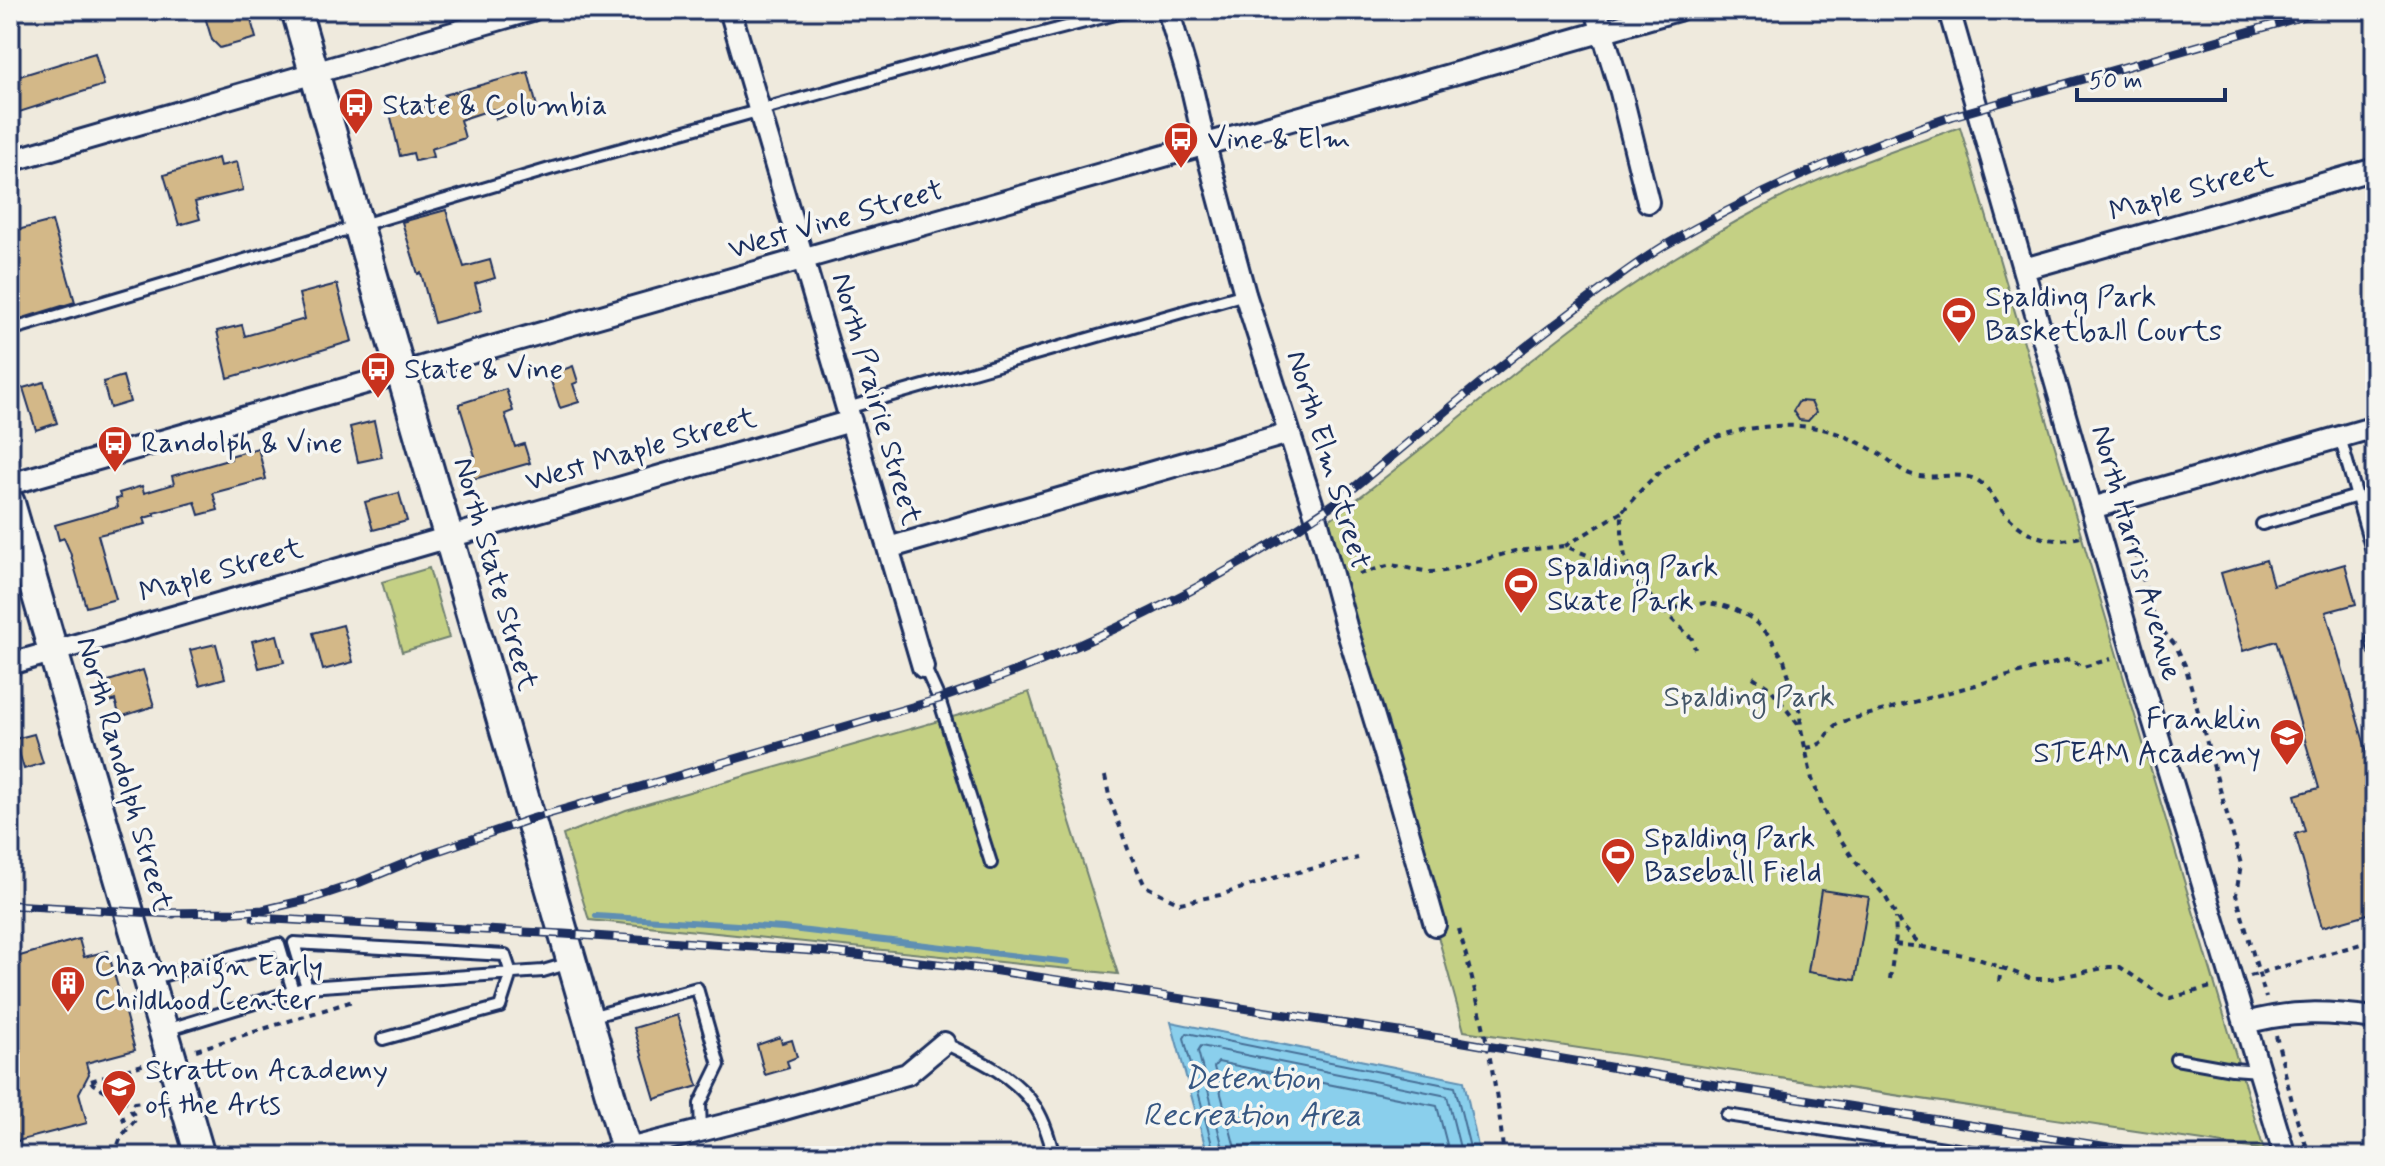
<svg xmlns="http://www.w3.org/2000/svg" width="2385" height="1166" viewBox="0 0 2385 1166" font-family="Mynerve,sans-serif">
<style>
.green{fill:#c4d084;stroke:#708071;stroke-width:2}
.water{fill:#8acfec;stroke:#5e8fb3;stroke-width:2}
.lines{fill:none;stroke-linecap:round;stroke-linejoin:round}
.shore{stroke:#476f97;stroke-width:2}
.stream{stroke:#5e8fb3;stroke-width:6}
.building{fill:#d3b888;stroke:#1b2f5e;stroke-width:2}
.service-casing{stroke:#1b2f5e;stroke-width:16}
.minor-casing{stroke:#1b2f5e;stroke-width:26}
.secondary-casing{stroke:#1b2f5e;stroke-width:34}
.path{stroke:#1b2f5e;stroke-width:4;stroke-dasharray:6 6;stroke-linecap:butt}
.service{stroke:#f6f6f2;stroke-width:10}
.minor{stroke:#f6f6f2;stroke-width:20}
.secondary{stroke:#f6f6f2;stroke-width:28}
.rail-casing{stroke:#1b2f5e;stroke-width:9}
.rail{stroke:#f6f6f2;stroke-width:6;stroke-dasharray:18;stroke-linecap:butt}
.labels{text-anchor:middle;dominant-baseline:central;stroke-width:7;stroke-linejoin:round;paint-order:stroke}
.poi-label{font-size:30px;fill:#1b2f5e;stroke:#f6f6f2;text-anchor:start}
.street-label{font-size:30px;fill:#1b2f5e;stroke:#f6f6f2}
.park-label{font-size:30px;fill:#455768;stroke:#f6f6f2}
.water-label{font-size:32px;font-style:italic;fill:#375782;stroke:#f6f6f2}
</style>
<rect width="100%" height="100%" fill="#efeadd"/>
<filter id="ink" filterUnits="userSpaceOnUse"><feTurbulence type="fractalNoise" baseFrequency=".0125" numOctaves="2"/><feDisplacementMap in="SourceGraphic" scale="16" xChannelSelector="R" yChannelSelector="G"/><feConvolveMatrix kernelMatrix="1 2 1 2 8 2 1 2 1" color-interpolation-filters="sRGB"/></filter>
<g filter="url(#ink)">
<!-- green -->
<path class="green" d="M1960 127 2264 1150 1464 1031 1325 523C1419 455 1504 377 1598 309 1650 272 1706 237 1763 207 1825 173 1894 151 1960 127Z
M429 568 449 638 402 652 382 582Z
M1029 692 1118 974 589 920 563 835 626 810 977 710Z"/>
<!-- water -->
<path class="water" d="M1171 1022 1464 1081 1480 1156H1208Z"/>
<g class="lines">
<!-- shore -->
<path class="shore" d="M1215 1156 1184 1038 1187 1033 1455 1087 1472 1156
M1225 1156 1198 1051 1201 1046 1447 1096 1462 1156
M1237 1156 1214 1067 1218 1062 1437 1106 1450 1156"/>
<!-- stream -->
<path class="stream" d="M596 916 783 928 1068 962"/>
</g>
<!-- building -->
<path class="building" d="M203 10H248L256 38 220 48 212 40Z
M95 53 104 85 10 115V79Z
M528 72 537 107 496 119 493 109 460 120 465 138 431 149 433 157 415 161 413 153 400 156 390 113 414 107 415 110 446 100 444 95Z
M218 158 220 166 237 162 243 190 195 202 200 219 179 225 164 175Z
M446 210 464 267 490 260 495 278 475 284 482 310 434 323 421 273 418 274 402 222Z
M52 221 75 302 10 322V232Z
M337 284 352 341 228 378 217 331 242 325 245 336 305 319 299 294Z
M573 366 578 382 573 384 579 402 560 408 549 375Z
M123 376 130 402 110 408 103 382Z
M44 382 57 423 36 430 23 388Z
M506 389 513 411 505 414 515 447 524 444 530 463 474 479 468 458 475 456 459 404Z
M1799 401 1811 402 1816 412 1808 421 1799 420 1793 411Z
M374 421 382 457 358 462 350 427Z
M258 448 266 479 213 493 218 510 199 515 195 502 154 513 155 515 144 518 146 524 98 535 116 599 86 607 70 552 64 538 59 540 55 525 118 507 116 499 121 498 119 493 142 486 144 493 174 484 172 476 231 459 230 456Z
M399 493 407 521 373 530 365 502Z
M2266 560 2273 585 2345 564 2356 604 2326 612 2375 780V912L2322 927 2295 834 2305 831 2295 795 2319 788 2276 641 2243 651 2221 573Z
M343 625 353 662 323 670 313 633Z
M277 635 284 662 259 668 252 641Z
M216 644 225 678 200 685 190 650Z
M143 670 154 706 120 717 115 700 105 704 99 684Z
M34 734 43 763 24 769 15 739Z
M1821 890 1869 897 1855 980 1808 972Z
M79 939 84 957 108 951 135 1050 86 1063 89 1074 79 1093 87 1123 10 1143V978L18 976 13 958Z
M677 1015 698 1086 655 1099 634 1028Z
M780 1037 782 1043 792 1040 797 1057 787 1061 789 1068 765 1075 757 1045Z"/>
<g class="lines">
<!-- service casing -->
<g class="service-casing">
<path id="service" d="M10 330 553 168 947 58 1131 10
M847 408 1245 294
M2340 437 2375 561
M2262 524 2357 496
M2375 640 2372 641 2375 650
M923 667 926 670 939 699 991 863
M150 979 279 944 293 991
M307 987 294 943 505 955 511 973 500 1007 383 1039
M590 1017 697 988 719 1065 700 1104 701 1130
M166 1030 307 987 543 971 570 963
M944 1043C978 1059 1016 1076 1036 1108 1045 1122 1050 1141 1054 1156
M2176 1059 2232 1069 2260 1071
M1727 1115 1997 1156"/>
</g>
<!-- minor casing -->
<g class="minor-casing">
<path id="minor" d="M730 10 923 667
M1168 10 1193 93 1205 145 1245 294 1316 516 1346 626 1399 799 1435 925
M1596 10 1621 92 1648 202
M1949 10 2133 653 2285 1156
M10 161 532 10
M2024 269 2375 169
M10 484 1678 10
M2092 508 2375 427
M888 548 1289 433
M10 664 851 421
M2246 1023C2292 1010 2329 1012 2375 1018
M601 1156 767 1114 907 1074 944 1043"/>
</g>
<!-- secondary casing -->
<g class="secondary-casing">
<path id="secondary" d="M296 10 628 1156
M10 503 200 1156"/>
</g>
<!-- path -->
<path class="path" d="M2125 518 2156 623 2176 646 2185 665 2241 864 2236 895 2266 998
M2080 537C2047 546 2020 534 2000 507 1993 497 1988 487 1977 480 1957 470 1931 481 1910 474 1899 470 1890 460 1880 454 1866 446 1851 438 1836 433 1817 426 1795 425 1776 426 1703 430 1667 458 1622 512 1621 565 1627 572 1663 610L1705 603 1721 605 1736 610 1751 618 1769 635 1784 660 1800 713 1801 729 1812 779 1827 818 1854 860 1885 896 1901 925 1923 947 1973 957 2032 979H2050L2109 967H2120L2164 997 2170 998 2215 986
M1565 546 1622 512
M1359 574 1391 565 1430 572 1444 571 1515 551 1565 546 1612 565 1635 581
M1663 610 1692 639 1695 649
M1753 677 1771 689 1800 727
M1806 748C1833 744 1822 731 1841 722L2070 659 2083 667 2111 659
M1105 776 1110 800 1128 849 1145 886 1180 903 1220 895 1277 877 1358 858
M1459 929C1478 1000 1497 1076 1503 1150
M1895 944 1921 947
M2250 976 2375 940
M1890 979 1896 936 1895 918
M1999 982 2001 968
M2276 1036C2287 1076 2293 1118 2311 1156
M196 1050 356 1000
M91 1081 145 1064
M91 1081 93 1084 132 1105
M110 1095 120 1110 127 1128
M1453 1155V1156
M114 1156 121 1137 136 1119 131 1110 134 1103 143 1102 150 1108 155 1103"/>
<!-- service -->
<use href="#service" class="service"/>
<!-- minor -->
<use href="#minor" class="minor"/>
<!-- secondary -->
<use href="#secondary" class="secondary"/>
<!-- rail casing -->
<g class="rail-casing">
<path id="rail" d="M10 905 174 914
M163 913 237 912 263 910 310 899 358 883 423 856 531 819 939 699C1079 652 1216 585 1338 501 1413 439 1487 375 1565 317 1597 293 1630 267 1664 246 1755 192 1853 150 1953 116L2325 10
M254 918 564 934 829 952 992 970 1452 1040 1715 1085 2166 1156"/>
</g>
<!-- rail -->
<use href="#rail" class="rail"/>
</g>
</g>
<!-- icons -->
<defs>
<g id="bus-pin" transform="scale(1.8)"><path d="M0 17L-7.5 6A9.5 9.5 0 1 1 7.5 6Z" fill="#c8321e" stroke="#f6f6f2"/><path d="M-5-6H5V4H4V6H2V4H-2V6H-4V4H-5ZM-3.5-4V0h7V-4ZM-3.5 1.2v1.5H-2V1.2ZM2 1.2v1.5H3.5V1.2Z" fill="#fff"/></g>
<g id="stadium-pin" transform="scale(1.8)"><path d="M0 17L-7.5 6A9.5 9.5 0 1 1 7.5 6Z" fill="#c8321e" stroke="#f6f6f2"/><path d="M0-5a6.5 5 0 1 0 0 10a6.5 5 0 1 0 0-10ZM-3.5-1.8h7v3.6h-7Z" fill="#fff"/></g>
<g id="school-pin" transform="scale(1.8)"><path d="M0 17L-7.5 6A9.5 9.5 0 1 1 7.5 6Z" fill="#c8321e" stroke="#f6f6f2"/><path d="M0-5L7-2L0 1L-7-2ZM-4 1L0 2.5L4 1V4Q0 6-4 4Z" fill="#fff"/></g>
<g id="building-pin" transform="scale(1.8)"><path d="M0 17L-7.5 6A9.5 9.5 0 1 1 7.5 6Z" fill="#c8321e" stroke="#f6f6f2"/><path d="M-4-6H4V6H1V3H-1V6H-4ZM-2.5-4.3h1.7v1.8h-1.7ZM.8-4.3h1.7v1.8H.8ZM-2.5-1h1.7V.8h-1.7ZM.8-1h1.7V.8H.8Z" fill="#fff"/></g>
</defs>
<g fill-rule="evenodd">
<use href="#bus-pin" x="356" y="105"/>
<use href="#bus-pin" x="1181" y="139"/>
<use href="#stadium-pin" x="1959" y="314"/>
<use href="#bus-pin" x="378" y="369"/>
<use href="#bus-pin" x="115" y="443"/>
<use href="#stadium-pin" x="1521" y="584"/>
<use href="#school-pin" x="2287" y="736"/>
<use href="#stadium-pin" x="1618" y="855"/>
<use href="#building-pin" x="68" y="983"/>
<use href="#school-pin" x="119" y="1087"/>
</g>
<g class="labels">
<!-- poi labels -->
<g class="poi-label">
<text x="382" y="105">State &amp; Columbia</text>
<text x="1207" y="139">Vine &amp; Elm</text>
<text x="1985" y="297">Spalding Park<tspan x="1985" dy="34">Basketball Courts</tspan></text>
<text x="404" y="369">State &amp; Vine</text>
<text x="141" y="443">Randolph &amp; Vine</text>
<text x="1547" y="567">Spalding Park<tspan x="1547" dy="34">Skate Park</tspan></text>
<text x="2261" y="719" text-anchor="end">Franklin<tspan x="2261" dy="34">STEAM Academy</tspan></text>
<text x="1644" y="838">Spalding Park<tspan x="1644" dy="34">Baseball Field</tspan></text>
<text x="94" y="966">Champaign Early<tspan x="94" dy="34">Childhood Center</tspan></text>
<text x="145" y="1070">Stratton Academy<tspan x="145" dy="34">of the Arts</tspan></text>
</g>
<!-- street labels -->
<g class="street-label">
<text transform="translate(2191 190) rotate(-16)">Maple Street</text>
<text transform="translate(836 220) rotate(-16)">West Vine Street</text>
<text transform="translate(876 399) rotate(74)">North Prairie Street</text>
<text transform="translate(641 450) rotate(-16)">West Maple Street</text>
<text transform="translate(1328 460) rotate(73)">North Elm Street</text>
<text transform="translate(2136 553) rotate(74)">North Harris Avenue</text>
<text transform="translate(221 571) rotate(-16)">Maple Street</text>
<text transform="translate(495 574) rotate(74)">North State Street</text>
<text transform="translate(124 774) rotate(74)">North Randolph Street</text>
</g>
<!-- park labels -->
<g class="park-label">
<text x="1749" y="697">Spalding Park</text>
</g>
<!-- water labels -->
<g class="water-label">
<text x="1252" y="1079">Detention<tspan x="1252" dy="37">Recreation Area</tspan></text>
</g>
</g>
<!-- margin -->
<rect width="2385" height="1166" fill="none" stroke="#f6f6f2" stroke-width="40"/>
<rect x="20" y="20" width="2345" height="1126" fill="none" stroke="#1b2f5e" stroke-width="3" filter="url(#ink)"/>
<!-- scale -->
<path d="M2077 88v12h148v-12" fill="none" stroke="#1b2f5e" stroke-width="4"/>
<text x="2089" y="88" font-size="24" fill="#1b2f5e" stroke="#f6f6f2" stroke-width="6" paint-order="stroke">50 m</text>
</svg>
